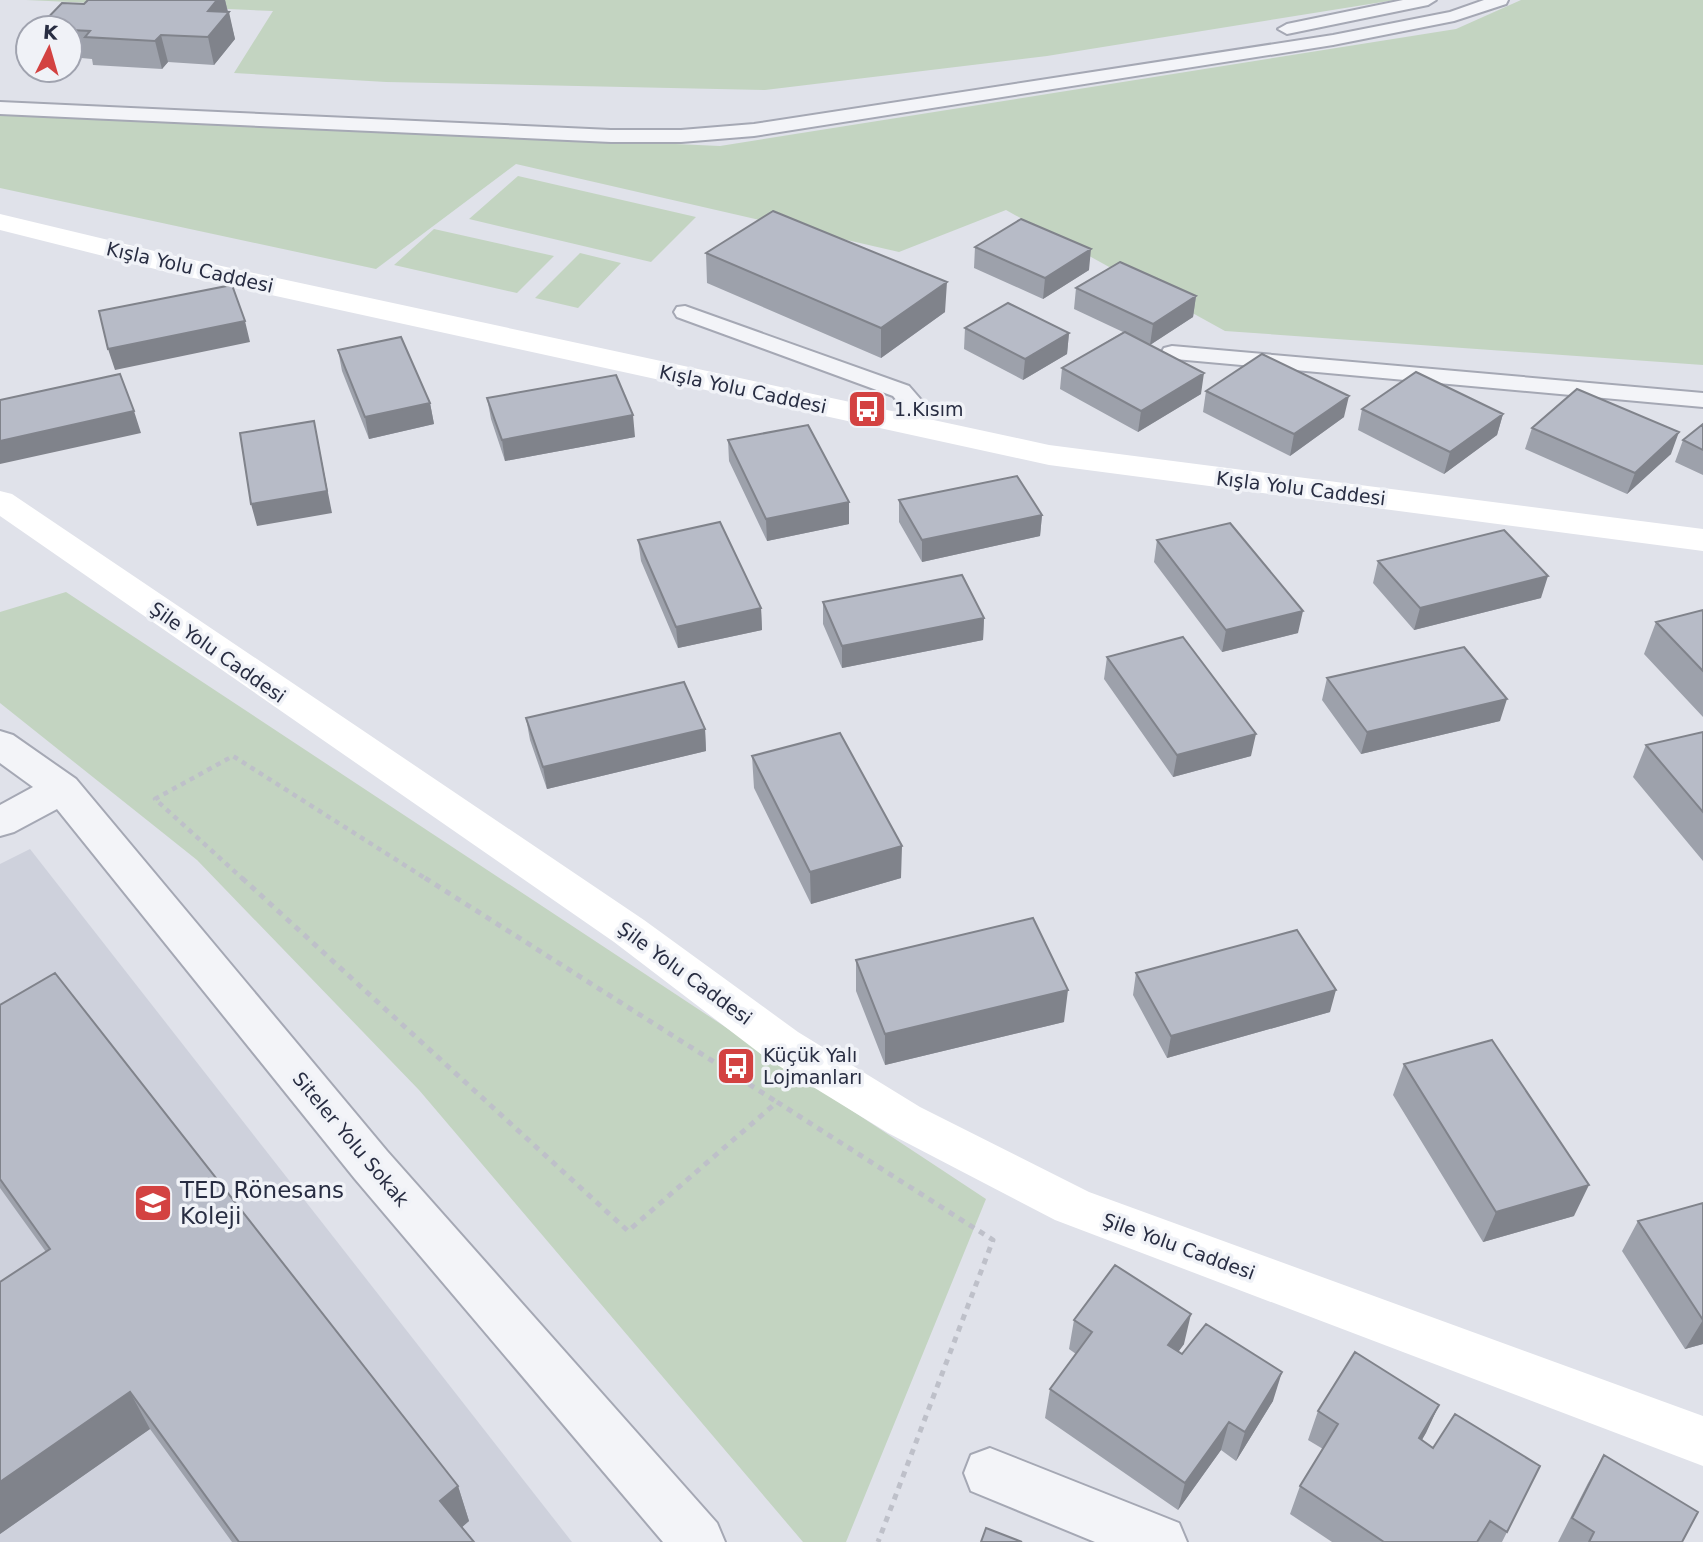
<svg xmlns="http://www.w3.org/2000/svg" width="1703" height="1542" viewBox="0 0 1703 1542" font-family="'DejaVu Sans',sans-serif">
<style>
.built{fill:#ced1dc}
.green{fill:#c3d4c1}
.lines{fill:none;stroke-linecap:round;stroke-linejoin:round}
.lane-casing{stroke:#a5a8b4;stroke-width:4}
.street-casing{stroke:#a5a8b4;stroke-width:4}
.path-far1{stroke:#bec0c9;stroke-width:4.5;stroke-dasharray:5 5;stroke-linecap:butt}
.path{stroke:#bec0c9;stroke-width:5;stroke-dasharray:6 6;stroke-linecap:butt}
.lane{fill:#f3f4f8;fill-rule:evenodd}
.street{fill:#f3f4f8;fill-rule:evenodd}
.secondary{fill:#fff;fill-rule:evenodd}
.wall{fill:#9da1ab}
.shaded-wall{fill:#80838b}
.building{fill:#b7bbc7;stroke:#80838b;stroke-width:2}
.labels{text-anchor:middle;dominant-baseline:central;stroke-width:7;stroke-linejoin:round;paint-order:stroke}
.street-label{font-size:19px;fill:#282d42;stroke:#f0f2f7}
.poi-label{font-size:19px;fill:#282d42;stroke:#f0f2f7;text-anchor:start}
.near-poi-label{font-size:23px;fill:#282d42;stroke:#f0f2f7;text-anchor:start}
</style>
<rect width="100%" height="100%" fill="#e0e2ea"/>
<!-- built -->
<path class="built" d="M30 849 572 1542H0V864Z"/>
<!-- green -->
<path class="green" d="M26 0H1395L1047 56 765 90 386 82 234 73 273 11Z
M1521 0H1703V365L1225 331 1006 210 899 252 516 164 376 269 0 188V114L720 146 1456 29Z
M518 176 696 217 651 262 469 219Z
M434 229 554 256 517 293 394 265Z
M580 253 621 263 578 308 535 298Z
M66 592 986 1199 846 1542H803L419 1090 197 860 0 703V612Z"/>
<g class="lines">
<!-- lane casing -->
<g class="lane-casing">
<path id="lane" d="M1403 0H1436L1428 5 1287 34 1278 29 1287 24Z
M1484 0H1508L1506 4 1454 21 1333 45 754 136 681 142H611L0 114V102L611 130H681L754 124 1333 35 1450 12Z
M685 306 909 386 922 401 927 426 923 431H907C899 419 903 406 893 396L677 317 674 312 677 307Z
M1172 346 1703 393V407L1164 358 1161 353 1164 348Z"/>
</g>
<!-- street casing -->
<g class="street-casing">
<path id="street" d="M0 731 13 735 76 779 387 1151 717 1523 725 1542H663L355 1179 57 809 14 832 0 836V805L33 787 0 763Z
M990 1448 1179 1523 1187 1542H1095L971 1491 964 1473 971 1455Z"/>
</g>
<!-- path-far1 -->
<path class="path-far1" d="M244 880 155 799 233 756 428 880"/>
<!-- path -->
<path class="path" d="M242 878 628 1231 777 1102
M425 878 777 1102
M777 1102 993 1240 878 1542"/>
<!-- lane -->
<use href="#lane" class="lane"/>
<!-- street -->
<use href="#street" class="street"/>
<!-- secondary -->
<path class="secondary" d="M0 214 171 255 1049 445 1703 529V551L1049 465 171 273 0 230Z
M0 491 12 494 644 920 798 1032 920 1107 1089 1192 1703 1416V1466L1055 1220 888 1133 766 1058 614 942 0 516Z"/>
</g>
<!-- wall -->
<path class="wall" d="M88 0H225L235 39 214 65 168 62 162 69 93 65 92 59 70 57V28L84 4Z
M975 247 1089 270 1043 299 974 268Z
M706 253 945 312 881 358 707 283Z
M1076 288 1196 296 1193 317 1150 345 1201 394 1138 432 1060 389 1062 368 1123 332 1074 309Z
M965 328 1069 333 1067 354 1023 380 964 349Z
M338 350 430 403 434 424 369 439 342 371Z
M1206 391 1344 417 1290 456 1203 412Z
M487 398 635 437 505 461 491 419Z
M1362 409 1503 414 1497 435 1444 474 1358 430Z
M1703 424V475L1675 462 1683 440Z
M1532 428 1671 454 1627 494 1525 449Z
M728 440 849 502V524L767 541 729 461Z
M899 500 1042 515 1040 536 922 562 899 522Z
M638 540 761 608 762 630 678 648 641 561Z
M1157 540 1298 633 1222 652 1154 562Z
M1378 561 1541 598 1414 630 1373 583Z
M823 602 984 618 983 640 842 668 823 624Z
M1703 610V717L1644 654 1656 622Z
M1107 657 1251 756 1173 777 1104 679Z
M1327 678 1500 721 1361 754 1322 700Z
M526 718 705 729 706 751 547 789 530 740Z
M1703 732V861L1633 777 1646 745Z
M752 756 901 878 811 904 754 788Z
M856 960 1064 1022 885 1065 856 991Z
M1136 973 1330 1012 1167 1058 1133 995Z
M0 1005 458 1486 469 1521 462 1527 474 1542H232L150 1429 0 1534V1282L46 1252 0 1188Z
M1404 1064 1574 1216 1483 1242 1393 1095Z
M1703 1203V1344L1685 1349 1622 1251 1638 1221Z
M1074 1320 1184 1344 1178 1352 1273 1401 1236 1461 1221 1450 1178 1510 1045 1418 1050 1389 1076 1354 1069 1349Z
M1439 1405 1422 1440 1433 1448 1507 1532 1502 1542H1332L1290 1514 1300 1486 1323 1449 1308 1440 1318 1411Z
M1604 1455 1682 1542H1558L1588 1483Z"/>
<!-- shaded-wall -->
<path class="shaded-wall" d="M217 0H225L228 13 229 12 235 39 214 65 208 37V11Z
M161 35 168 62 162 69 155 41Z
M1091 249 1089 270 1043 299 1045 278Z
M947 282 945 312 881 358V328Z
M1196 296 1193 317 1150 345 1153 324Z
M245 321 250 342 115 370 108 349Z
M1069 333 1067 354 1023 380 1025 359Z
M1204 373 1201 394 1138 432 1141 411Z
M1349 396 1344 417 1290 456 1294 434Z
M430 403 434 424 369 439 365 417Z
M134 411 141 433 0 464V441Z
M1503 414 1497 435 1444 474 1450 452Z
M633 415 635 437 505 461 502 440Z
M314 421 332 513 257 526 251 504Z
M1679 432 1671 454 1627 494 1635 473Z
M849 502V524L767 541 766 519Z
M1042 515 1040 536 922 562V540Z
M1548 576 1541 598 1414 630 1420 608Z
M761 608 762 630 678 648 676 627Z
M1303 611 1298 633 1222 652 1226 630Z
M984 618 983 640 842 668V646Z
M1507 699 1500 721 1361 754 1367 732Z
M705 729 706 751 547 789 543 767Z
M1256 734 1251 756 1173 777 1177 755Z
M902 846 901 878 811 904 810 872Z
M1068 990 1064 1022 885 1065V1034Z
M1336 990 1330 1012 1167 1058 1171 1036Z
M1589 1185 1574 1216 1483 1242 1496 1212Z
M1191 1314 1184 1344 1162 1374 1168 1345Z
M1703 1320V1344L1685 1349Z
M1282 1372 1273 1401 1236 1461 1245 1432Z
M130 1392 150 1429 0 1534V1482Z
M1439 1405 1426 1433 1406 1466 1419 1438Z
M1229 1422 1221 1450 1178 1510 1185 1483Z
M458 1486 469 1521 452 1536 440 1501Z"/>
<!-- building -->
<path class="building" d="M88 0H217L208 11 229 12 208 37 161 35 155 41 85 37 90 31 70 30V28H38L62 3 84 4Z
M773 211 947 282 881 328 706 253Z
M1021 219 1091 249 1045 278 975 247Z
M1120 262 1196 296 1153 324 1076 288Z
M232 285 245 321 108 349 99 311Z
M1008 303 1069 333 1025 359 965 328Z
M1125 332 1204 373 1141 411 1062 368Z
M401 337 430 403 365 417 338 350Z
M1262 354 1349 396 1294 434 1206 391Z
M1416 372 1503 414 1450 452 1362 409Z
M120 374 134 411 0 441V400Z
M616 375 633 415 502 440 487 398Z
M1577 389 1679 432 1635 473 1532 428Z
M314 421 327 491 251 504 240 433Z
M1703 424V450L1683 440Z
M808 425 849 502 766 519 728 440Z
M1017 476 1042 515 922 540 899 500Z
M720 522 761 608 676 627 638 540Z
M1230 523 1303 611 1226 630 1157 540Z
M1504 530 1548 576 1420 608 1378 561Z
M962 575 984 618 842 646 823 602Z
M1703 610V671L1656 622Z
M1183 637 1256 734 1177 755 1107 657Z
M1464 647 1507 699 1367 732 1327 678Z
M684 682 705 729 543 767 526 718Z
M1703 732V812L1646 745Z
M840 733 902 846 810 872 752 756Z
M1033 918 1068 990 885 1034 856 960Z
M1297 930 1336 990 1171 1036 1136 973Z
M55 973 458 1486 440 1501 474 1542H239L130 1392 0 1482V1282L50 1249 0 1179V1005Z
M1492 1040 1589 1185 1496 1212 1404 1064Z
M1703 1203V1320L1638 1221Z
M1115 1265 1191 1314 1168 1345 1182 1354 1206 1324 1282 1372 1245 1432 1229 1422 1185 1483 1050 1389 1092 1332 1074 1320Z
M1355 1352 1439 1405 1419 1438 1433 1448 1455 1414 1540 1466 1507 1532 1490 1521 1477 1542H1384L1300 1486 1338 1424 1318 1411Z
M1604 1455 1698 1512 1682 1542H1589L1594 1532 1572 1518Z
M986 1528 1022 1542H981Z"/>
<!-- icons -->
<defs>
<g id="bus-square" transform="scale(2.0125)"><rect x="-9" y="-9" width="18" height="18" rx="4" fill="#d34241" stroke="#f0f2f7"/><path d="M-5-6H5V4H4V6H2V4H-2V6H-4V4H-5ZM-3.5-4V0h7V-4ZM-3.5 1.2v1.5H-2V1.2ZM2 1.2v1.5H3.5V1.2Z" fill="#fff"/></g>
<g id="school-square" transform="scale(2.0125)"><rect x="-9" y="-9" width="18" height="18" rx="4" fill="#d34241" stroke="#f0f2f7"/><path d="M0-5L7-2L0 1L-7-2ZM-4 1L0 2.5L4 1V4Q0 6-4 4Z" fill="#fff"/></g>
</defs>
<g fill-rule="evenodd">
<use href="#bus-square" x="867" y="409"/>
<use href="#bus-square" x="736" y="1066"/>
<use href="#school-square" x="153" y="1203"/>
</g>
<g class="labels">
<!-- street labels -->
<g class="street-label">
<text transform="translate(190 267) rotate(13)">Kışla Yolu Caddesi</text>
<text transform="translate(743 389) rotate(12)">Kışla Yolu Caddesi</text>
<text transform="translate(1301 488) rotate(7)">Kışla Yolu Caddesi</text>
<text transform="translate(218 652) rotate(35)">Şile Yolu Caddesi</text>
<text transform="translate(685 973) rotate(36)">Şile Yolu Caddesi</text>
<text transform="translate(351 1139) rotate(50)">Siteler Yolu Sokak</text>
<text transform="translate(1179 1246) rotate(20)">Şile Yolu Caddesi</text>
</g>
<!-- poi labels -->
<g class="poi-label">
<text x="894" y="409">1.Kısım</text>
<text x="763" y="1055">Küçük Yalı<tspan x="763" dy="22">Lojmanları</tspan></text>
</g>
<!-- near-poi labels -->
<g class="near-poi-label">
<text x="180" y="1190">TED Rönesans<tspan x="180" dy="26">Koleji</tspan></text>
</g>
</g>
<!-- north arrow -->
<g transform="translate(49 49) rotate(5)"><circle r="33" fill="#f0f2f7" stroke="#a0a3af" stroke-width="2"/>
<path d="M0-5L12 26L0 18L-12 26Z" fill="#d34241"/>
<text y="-10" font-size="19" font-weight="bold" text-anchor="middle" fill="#282d42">K</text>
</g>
</svg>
